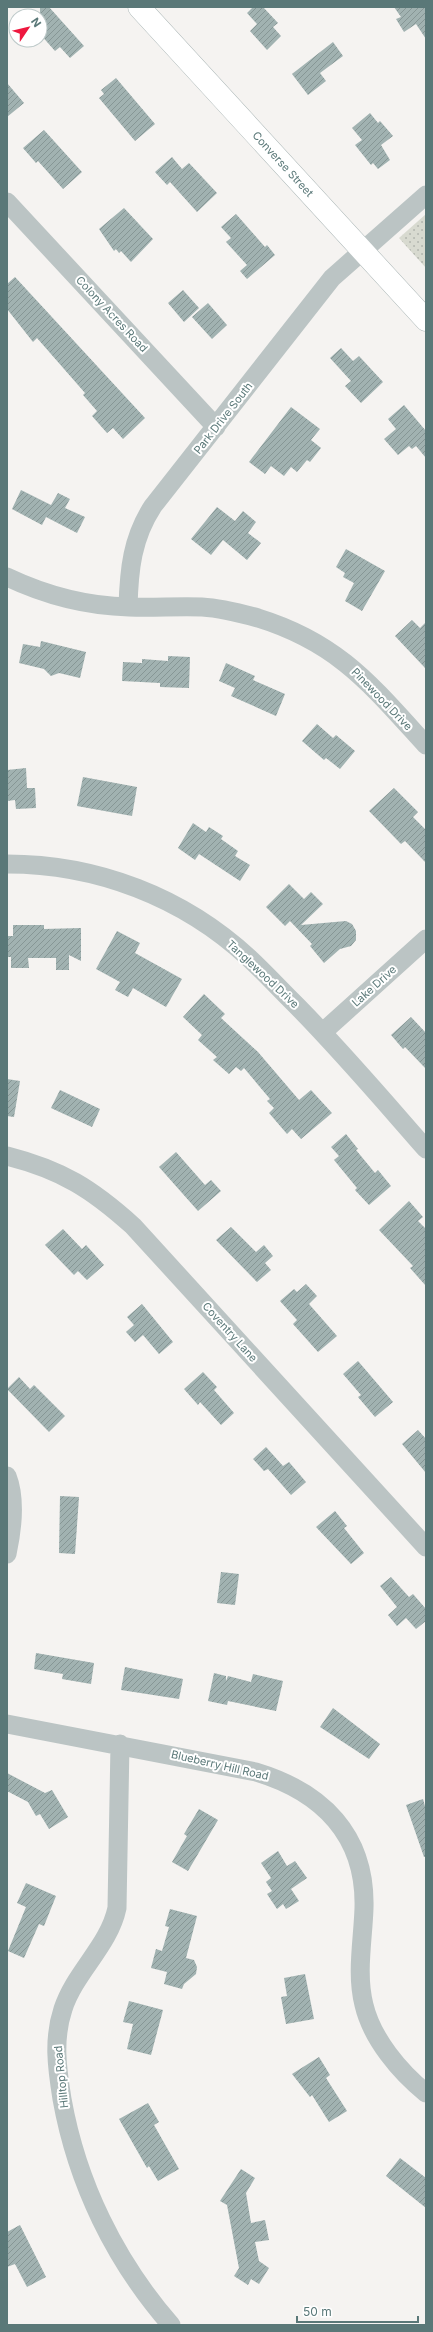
<svg xmlns="http://www.w3.org/2000/svg" width="433" height="2332" viewBox="0 0 433 2332" font-family="Inter,sans-serif">
<style>
.park{fill:url(#park-dots)}
.building{fill:url(#building-hatch)}
.lines{fill:none;stroke-linecap:round;stroke-linejoin:round}
.major-casing{stroke:#acb7b7;stroke-width:23}
.minor{stroke:#bbc4c4;stroke-width:19}
.major{stroke:#fff;stroke-width:22}
.labels{text-anchor:middle;dominant-baseline:central;stroke-width:4;stroke-linejoin:round;paint-order:stroke}
.street-label{font-size:11px;fill:#5a7878;stroke:#fff}
</style>
<defs>
<pattern id="park-dots" width="8" height="8" patternUnits="userSpaceOnUse"><rect width="8" height="8" fill="#d8dad0"/><path d="M2 2h.1M6 6h.1" fill="none" stroke="#b2b6ae" stroke-width="1.8" stroke-linecap="round"/></pattern>
<pattern id="building-hatch" width="6" height="6" patternUnits="userSpaceOnUse"><rect width="6" height="6" fill="#a1b2b1"/><path d="M-1 1l2-2M0 6l6-6M5 7l2-2" fill="none" stroke="#869695"/></pattern>
</defs>
<rect width="100%" height="100%" fill="#f5f3f1"/>
<!-- park -->
<path class="park" d="M426 214V268L399 238Z"/>
<!-- building -->
<path class="building" d="M40 7H49L84 46 70 58 60 47 55 51 40 34Z
M253 7H263L278 23 273 27 281 36 267 50 250 31 257 24 247 13Z
M394 7H426V39L416 24 404 32 396 19 401 17Z
M333 42 343 56 320 73 326 81 308 95 292 74Z
M116 78 155 124 135 141 99 98 104 94 101 90Z
M7 83 24 103 7 117Z
M370 113 378 123 380 121 393 136 381 145 390 160 378 169 373 163 371 165 355 145 362 140 352 128Z
M44 130 82 172 63 189 38 161 36 163 23 148Z
M172 157 182 169 189 163 217 193 197 212 170 182 167 185 155 172Z
M124 208 153 239 131 262 121 251 119 253 116 249 114 251 99 229Z
M236 214 265 247 267 245 275 255 247 279 240 271 247 265 226 242 231 238 221 227Z
M15 277 145 418 123 439 113 428 107 433 92 416 97 411 83 395 85 393 37 338 33 342 7 309V284Z
M183 290 199 308 184 322 168 303Z
M208 303 227 325 212 339 192 317Z
M341 348 353 361 359 356 383 382 361 403 345 386 351 381 330 358Z
M404 405 426 431V458L416 446 412 449 409 446 398 455 384 439 396 429 388 419Z
M291 407 320 429 311 440 321 448 310 462 307 460 297 472 291 467 284 476 271 466 265 474 249 462Z
M21 490 51 505 58 493 70 499 65 508 85 517 77 533 46 517 42 525 12 509Z
M217 507 235 521 243 511 256 522 248 533 261 543 247 560 223 540 211 555 191 539Z
M346 549 385 571 362 611 345 601 354 583 343 577 345 573 336 567Z
M412 620 420 628 426 622V669L395 636Z
M41 641 86 652 80 678 59 673 51 676 44 669 19 663 23 644 40 647Z
M168 656 190 657 189 688 160 687V683L122 681 123 662 142 663V659L168 661Z
M226 663 255 676 253 680 285 694 276 716 231 696 235 688 219 681Z
M317 724 333 738 336 735 355 751 340 769 326 758 324 760 302 741Z
M26 768 27 788H35L36 808 16 809 15 800 7 801V770Z
M83 777 137 787 132 816 77 806Z
M394 788 418 812 413 817 426 830V863L405 841 401 844 369 811Z
M193 823 206 832 209 827 223 836 221 839 238 851 235 856 250 865 240 881 199 854 195 860 178 848Z
M289 884 304 899 311 892 323 904 301 925 346 921 352 924 356 931V940L351 946 340 949 324 963 310 946 312 944 290 921 285 926 266 907Z
M13 925H44V929L81 928V961L69 955V970H56V958H28L29 968H11V957H7V936H13Z
M117 931 140 943 135 953 182 979 166 1007 133 988 128 997 115 990 120 982 96 969Z
M204 994 225 1014 221 1018 258 1052 299 1100 311 1090 332 1113 301 1139 292 1129 287 1134 269 1113 274 1108 267 1101 270 1099 244 1068 241 1071 236 1067 229 1074 213 1060 217 1057 198 1040 202 1035 183 1017Z
M411 1017 426 1033V1069L405 1047 403 1049 391 1035Z
M7 1079 20 1081 14 1117 7 1116Z
M60 1090 100 1109 92 1127 51 1108Z
M346 1134 358 1149 356 1150 375 1173 378 1170 391 1186 369 1205 355 1190 357 1188 334 1160 339 1156 331 1147Z
M176 1152 205 1185 211 1180 221 1191 198 1211 159 1167Z
M409 1201 423 1217 418 1221 426 1229V1286L410 1268 413 1266 379 1230Z
M231 1227 256 1252 264 1245 273 1256 265 1263 271 1270 257 1282 216 1240Z
M63 1229 82 1249 86 1245 104 1265 87 1280 78 1271 74 1275 45 1245Z
M306 1284 317 1296 309 1304 337 1336 318 1352 293 1324 297 1320 280 1301 294 1289 297 1292Z
M142 1304 173 1342 159 1354 143 1335 135 1342 126 1332 134 1325 127 1317Z
M358 1361 393 1402 375 1417 358 1397 361 1395 343 1374Z
M203 1372 217 1387 214 1390 234 1413 221 1425 200 1402 198 1405 184 1389Z
M19 1377 30 1389 34 1385 65 1416 49 1432 7 1389Z
M418 1430 426 1439V1473L402 1444Z
M266 1447 283 1466 289 1462 306 1482 291 1495 268 1469 264 1471 253 1459Z
M60 1496 79 1497 75 1554 59 1553Z
M335 1511 347 1526 344 1528 364 1553 351 1564 316 1527Z
M221 1572 239 1574 235 1605 217 1603Z
M391 1577 409 1597 413 1594 426 1609V1621L416 1629 406 1618 397 1626 388 1615 397 1607 380 1586Z
M36 1653 94 1663 91 1684 62 1679 63 1674 34 1669Z
M125 1667 183 1679 179 1699 121 1690Z
M214 1673 226 1676V1681L228 1676 251 1682 253 1674 283 1681 276 1711 228 1701 227 1705 208 1701Z
M333 1708 380 1744 369 1759 320 1727Z
M7 1773 45 1793 52 1790 68 1817 49 1829 40 1814 36 1816 28 1802 7 1791Z
M423 1799 426 1810V1857H424L406 1805Z
M199 1809 218 1820 188 1871 172 1862 187 1836 184 1834Z
M278 1851 287 1866 295 1861 307 1878 291 1889 299 1901 286 1909 283 1904 277 1909 267 1894 272 1891 266 1882 271 1878 261 1863Z
M26 1883 56 1896 44 1926 39 1924 24 1958 8 1951 26 1907 17 1903Z
M170 1909 197 1916 186 1958 194 1960 197 1967 196 1974 184 1984 182 1989 164 1984 167 1972 151 1968 156 1949 162 1951 169 1927 165 1926Z
M305 1974 314 2019 286 2024 281 1997 287 1996 284 1978Z
M129 2001 163 2010 151 2055 127 2049 133 2024 123 2022Z
M319 2057 330 2075 326 2078 347 2111 329 2122 312 2095 310 2097 292 2074Z
M148 2103 159 2122 154 2125 179 2169 158 2181 149 2166 147 2168 119 2119Z
M400 2158 426 2178V2208L386 2176Z
M241 2169 255 2178 246 2193 251 2223 265 2220 269 2240 255 2242 259 2261 269 2268 259 2284 251 2279 248 2285 234 2276 239 2268 227 2205 220 2201Z
M20 2225 46 2277 27 2287 15 2264 7 2267V2232Z"/>
<g class="lines">
<!-- major casing -->
<g class="major-casing">
<g id="major">
<path id="s1" d="M139 7 426 320"/>
</g>
</g>
<!-- minor -->
<path class="minor" d="M7 202 216 427
M7 577C45 595 87 606 129 607 153 608 178 606 202 607 221 608 240 613 258 618 339 643 372 686 426 745
M128 607C129 570 132 538 153 506L332 278 426 195
M7 864C97 864 183 897 249 958 264 972 278 987 292 1001 339 1048 382 1099 426 1149
M323 1032 426 939
M7 1156C62 1170 92 1189 133 1226L426 1547
M7 1476C16 1499 12 1531 7 1554
M7 1724 256 1772C322 1792 366 1835 364 1908 363 1940 356 1974 364 2005 372 2039 400 2072 426 2093
M120 1744 117 1908C109 1946 75 1972 63 2009 53 2039 57 2068 62 2099 77 2183 115 2261 171 2325"/>
<!-- major -->
<use href="#major" class="major"/>
</g>
<g class="labels">
<!-- street labels -->
<g class="street-label">
<text stroke="none"><textPath href="#s1" startOffset="213">Converse Street</textPath></text>
<text transform="translate(112 314) rotate(47)">Colony Acres Road</text>
<text transform="translate(223 418) rotate(-52)">Park Drive South</text>
<text transform="translate(382 699) rotate(46)">Pinewood Drive</text>
<text transform="translate(263 974) rotate(43)">Tanglewood Drive</text>
<text transform="translate(374 986) rotate(-42)">Lake Drive</text>
<text transform="translate(230 1332) rotate(48)">Coventry Lane</text>
<text transform="translate(220 1765) rotate(13)">Blueberry Hill Road</text>
<text transform="translate(61 2077) rotate(-96)">Hilltop Road</text>
</g>
</g>
<!-- border -->
<rect width="433" height="2332" fill="none" stroke="#5a7878" stroke-width="16"/>
<!-- north arrow -->
<g transform="translate(28 28) rotate(55)"><circle r="19" fill="#ffffff" stroke="#bdc9c9"/>
<path d="M0-3L7 15L0 10L-7 15Z" fill="#ee183f"/>
<text y="-6" font-size="11" font-weight="bold" text-anchor="middle" fill="#5a7878">N</text>
</g>
<!-- scale -->
<path d="M297 2316v6h121v-6" fill="none" stroke="#5a7878" stroke-width="2"/>
<text x="303" y="2316" font-size="12" fill="#5a7878" stroke="#ffffff" stroke-width="3" paint-order="stroke">50 m</text>
</svg>
